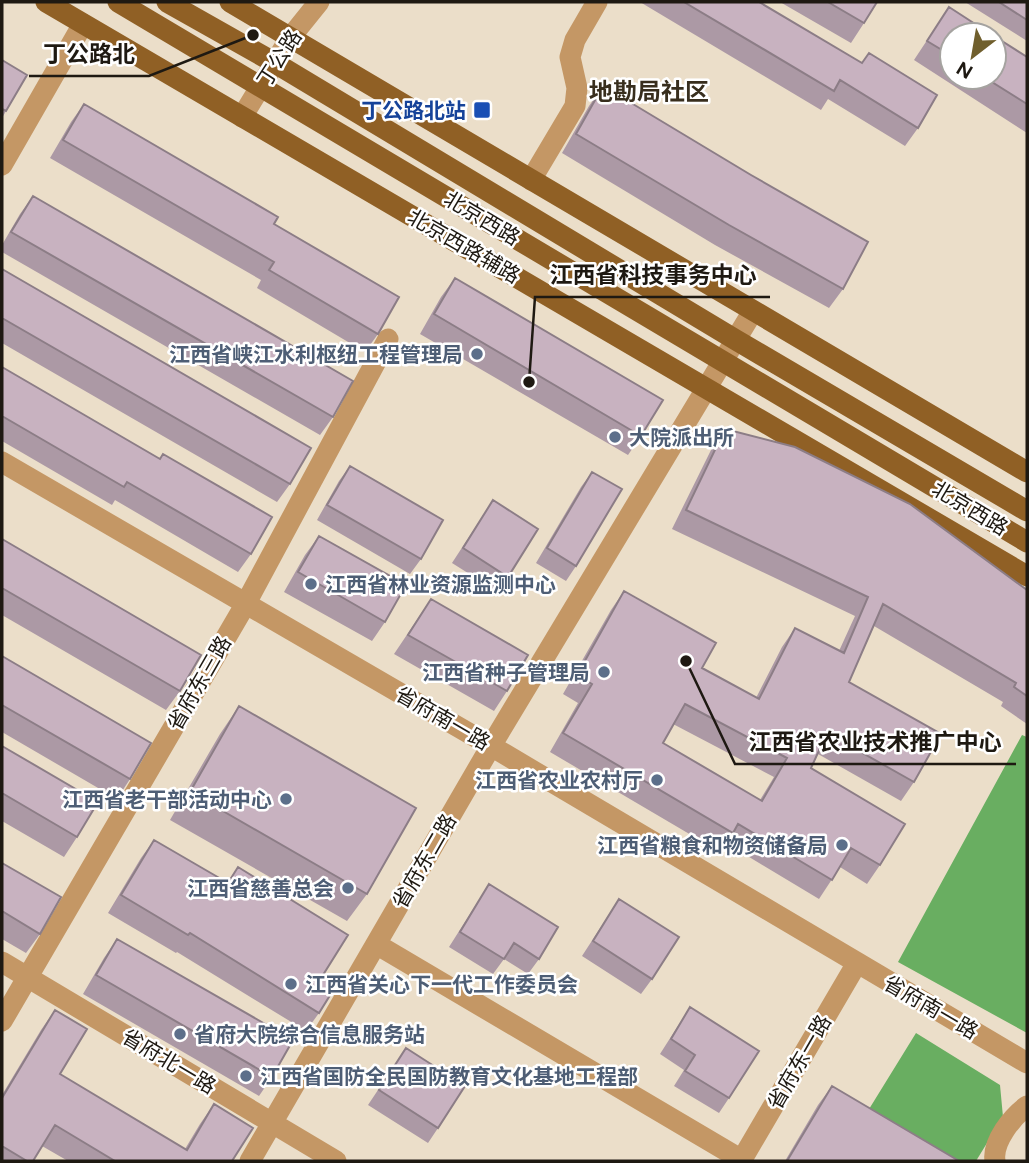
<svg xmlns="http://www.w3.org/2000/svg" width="1029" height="1163" viewBox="0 0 1029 1163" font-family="Figtree,'Noto Sans SC',sans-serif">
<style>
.forest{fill:#69ae61}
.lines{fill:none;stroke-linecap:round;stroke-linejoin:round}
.minor{stroke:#c49765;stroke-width:21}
.major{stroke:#906025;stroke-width:21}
.wall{fill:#ac99a5;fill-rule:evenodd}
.building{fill:#c8b2c0;stroke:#8c7d86;stroke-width:2;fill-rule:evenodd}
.transit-dot{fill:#1a4fb4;stroke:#fff;stroke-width:2.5}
.service-dot{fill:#5c6f8a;stroke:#fff;stroke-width:2.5}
.labels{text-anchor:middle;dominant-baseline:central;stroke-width:5;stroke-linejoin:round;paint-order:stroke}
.street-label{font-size:21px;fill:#1e1912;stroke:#fff}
.transit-label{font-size:21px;font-weight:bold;fill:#164399;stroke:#fff;text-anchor:end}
.service-label{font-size:21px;font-weight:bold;fill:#4e5e75;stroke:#fff;text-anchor:end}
.quarter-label{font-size:24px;font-weight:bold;fill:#382e1d;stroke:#fff}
.leader{fill:none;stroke:#1e1912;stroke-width:2.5}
.callout-dot{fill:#1e1912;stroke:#fff;stroke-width:2.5}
.callout-label{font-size:23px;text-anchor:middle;font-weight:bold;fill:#1e1912;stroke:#fff;stroke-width:5;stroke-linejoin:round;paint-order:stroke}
</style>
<rect width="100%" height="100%" fill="#ebdec9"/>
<!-- forest -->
<path class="forest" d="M1022 735 1027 737V1033L898 962Z
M916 1033 1000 1085 1003 1117 976 1161H944L866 1114Z"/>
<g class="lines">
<!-- minor -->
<path class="minor" d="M242 117 290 38 319 2
M2 165 83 24
M531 180 575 106 577 88 570 57 575 40 597 2
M2 462 491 746 1027 1063
M376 944 742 1160
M2 962 336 1161
M2 1021 245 605 388 339
M250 1161 491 746 753 311
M741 1161 857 963
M995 1161C992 1142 1012 1117 1027 1106"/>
<!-- major -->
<path class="major" d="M46 2 1027 576
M118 2 1027 542
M167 2 275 63 736 340 1027 511
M230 2 1027 472"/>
</g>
<!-- wall -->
<path class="wall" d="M640 2H759L862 63 869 53 918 128 905 146 828 99 821 110Z
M780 2H877L864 23 851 43Z
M965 2H1027V41Z
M949 7 952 35V77H994L1027 57V133L914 60Z
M2 60 6 111 2 118Z
M603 86 843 289 829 308 715 245 562 153 589 106Z
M84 104 274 224 378 334 365 352 257 288 261 280 50 158 71 122Z
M33 196 333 417 320 435 2 252V245L20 214Z
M2 269 290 484 277 502 2 343Z
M455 278 641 436 628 455 420 334 441 297Z
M2 367 251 554 238 572 115 500 112 505 2 441Z
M725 429 1027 590V724L1001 706 1003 702 874 626 849 682 914 782 901 801 818 754 811 768 880 865 867 884 840 867 819 899 726 843 720 852 550 752 578 703 563 694 611 610 624 591 702 668 756 698 782 647 795 628 839 651 855 616 672 529 712 448ZM673 724 774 777 760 800 663 743Z
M350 466 421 559 410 574 317 520 339 481Z
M592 472 576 566 566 581 536 563 581 487Z
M493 500 508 577 498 592 452 563Z
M319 536 385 622 372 641 284 592 305 555Z
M2 539 180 691 166 710 2 615Z
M431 599 507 691 494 711 394 654Z
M2 656 130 779 117 799 2 732Z
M239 706 367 894 347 921 170 820 220 734Z
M2 746 77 837 64 857 2 821Z
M154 840 227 883 238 867 323 975 319 1013 306 1031 177 952 176 953 108 913 141 858Z
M2 863 40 934 26 953 2 939Z
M489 884 539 959 528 974 504 959 493 974 449 947Z
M619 899 652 979 641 994 582 956Z
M117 939 272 1077 259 1096 83 994 104 958Z
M690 1007 729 1098 719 1113 674 1086 684 1070 660 1054Z
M55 1010 60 1074 185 1149 200 1124 214 1104 232 1161H68L42 1146 33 1161H2V1095L41 1030Z
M406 1048 438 1128 428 1143 368 1105Z
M832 1086 959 1161H785L818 1105Z"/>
<!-- building -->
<path class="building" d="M684 2H759L862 63 869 53 937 95 918 128 840 80 834 91Z
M828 2H877L864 23Z
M999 2H1027V20Z
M949 7 992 35H952V56L927 41Z
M994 36 1027 57V104L984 77H994Z
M2 60 27 75 6 111 2 109Z
M603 86 751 175 868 242 843 289 729 225 576 134Z
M84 104 278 217 274 224 399 297 378 334 269 270 274 262 63 140Z
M33 196 353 381 333 417 11 232Z
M2 269 311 448 290 484 2 318Z
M455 278 663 400 641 436 434 314Z
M2 367 160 459 163 454 272 517 251 554 127 482 124 487 2 416Z
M725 429 795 447 910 504 1027 590V696L1014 687 1016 683 883 604 849 682 941 734 914 782 827 733 811 768 905 824 880 865 851 848 832 880 738 824 733 833 563 733 592 684 577 675 624 591 716 643 702 668 759 699 795 628 844 653 868 597 686 510ZM685 704 787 758 762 801 663 743Z
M350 466 443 520 421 559 327 505Z
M592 472 622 489 576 566 547 548Z
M493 500 538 529 508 577 463 548Z
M319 536 406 585 385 622 298 572Z
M2 539 201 655 180 691 2 588Z
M431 599 528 655 507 691 408 635Z
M2 656 151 743 130 779 2 705Z
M239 706 416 808 367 894 190 792Z
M2 746 98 802 77 837 2 793Z
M154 840 228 883 238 867 348 935 323 975 337 984 319 1013 190 933 188 935 121 895Z
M2 863 61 897 40 934 2 911Z
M489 884 558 927 539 959 514 943 504 959 460 932Z
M619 899 679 937 652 979 593 941Z
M117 939 293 1040 272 1077 96 975Z
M690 1007 759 1051 729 1098 685 1071 695 1055 671 1039Z
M55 1010 87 1029 60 1074 187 1150 214 1104 253 1128 232 1161H115L55 1125 33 1161H27L2 1146V1098Z
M406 1048 465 1086 438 1128 379 1090Z
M832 1086 959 1161H787Z"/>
<!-- markers -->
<rect class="transit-dot" x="473" y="101" width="18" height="18" rx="3.5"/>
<g class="service-dot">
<circle cx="477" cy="354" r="7"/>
<circle cx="615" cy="437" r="7"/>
<circle cx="311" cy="584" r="7"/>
<circle cx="604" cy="672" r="7"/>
<circle cx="657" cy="780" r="7"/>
<circle cx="286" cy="799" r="7"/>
<circle cx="842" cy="845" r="7"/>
<circle cx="348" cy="888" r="7"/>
<circle cx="291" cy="984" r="7"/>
<circle cx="180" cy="1034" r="7"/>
<circle cx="246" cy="1076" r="7"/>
</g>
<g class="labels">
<!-- street labels -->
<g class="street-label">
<text transform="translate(279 58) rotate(-57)">丁公路</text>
<text transform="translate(482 218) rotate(31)">北京西路</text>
<text transform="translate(464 246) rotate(30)">北京西路辅路</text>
<text transform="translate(970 508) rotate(31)">北京西路</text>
<text transform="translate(199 683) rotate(-60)">省府东三路</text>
<text transform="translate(443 718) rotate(30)">省府南一路</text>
<text transform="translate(424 861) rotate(-60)">省府东二路</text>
<text transform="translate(931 1007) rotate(30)">省府南一路</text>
<text transform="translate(169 1061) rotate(31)">省府北一路</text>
<text transform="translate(799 1062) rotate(-60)">省府东一路</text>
</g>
<!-- transit labels -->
<g class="transit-label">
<text x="466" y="110">丁公路北站</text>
</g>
<!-- service labels -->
<g class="service-label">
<text x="463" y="354">江西省峡江水利枢纽工程管理局</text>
<text x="629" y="437" text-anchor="start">大院派出所</text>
<text x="325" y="584" text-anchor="start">江西省林业资源监测中心</text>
<text x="590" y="672">江西省种子管理局</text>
<text x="643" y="780">江西省农业农村厅</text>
<text x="272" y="799">江西省老干部活动中心</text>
<text x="828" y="845">江西省粮食和物资储备局</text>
<text x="334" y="888">江西省慈善总会</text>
<text x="305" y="984" text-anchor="start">江西省关心下一代工作委员会</text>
<text x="194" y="1034" text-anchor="start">省府大院综合信息服务站</text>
<text x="260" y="1076" text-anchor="start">江西省国防全民国防教育文化基地工程部</text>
</g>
<!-- quarter labels -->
<g class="quarter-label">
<text x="649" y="91">地勘局社区</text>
</g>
</g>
<!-- callouts -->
<path class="leader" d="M253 35L149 76H29M529 382L535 297H770M686 661L735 764H1016"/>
<g class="callout-dot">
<circle cx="253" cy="35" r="7"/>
<circle cx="529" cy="382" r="7"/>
<circle cx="686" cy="661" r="7"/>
</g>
<g class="callout-label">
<text x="89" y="62">丁公路北</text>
<text x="653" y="283">江西省科技事务中心</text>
<text x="875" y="750">江西省农业技术推广中心</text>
</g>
<!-- border -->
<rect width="1029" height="1163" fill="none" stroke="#1e1912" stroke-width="7"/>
<!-- north arrow -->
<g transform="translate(973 56) rotate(211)"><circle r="33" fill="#ffffff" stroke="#a5a3a0" stroke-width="2"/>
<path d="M0-5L12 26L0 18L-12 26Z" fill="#705f2d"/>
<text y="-10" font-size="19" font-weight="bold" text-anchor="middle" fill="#1e1912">N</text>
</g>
</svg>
